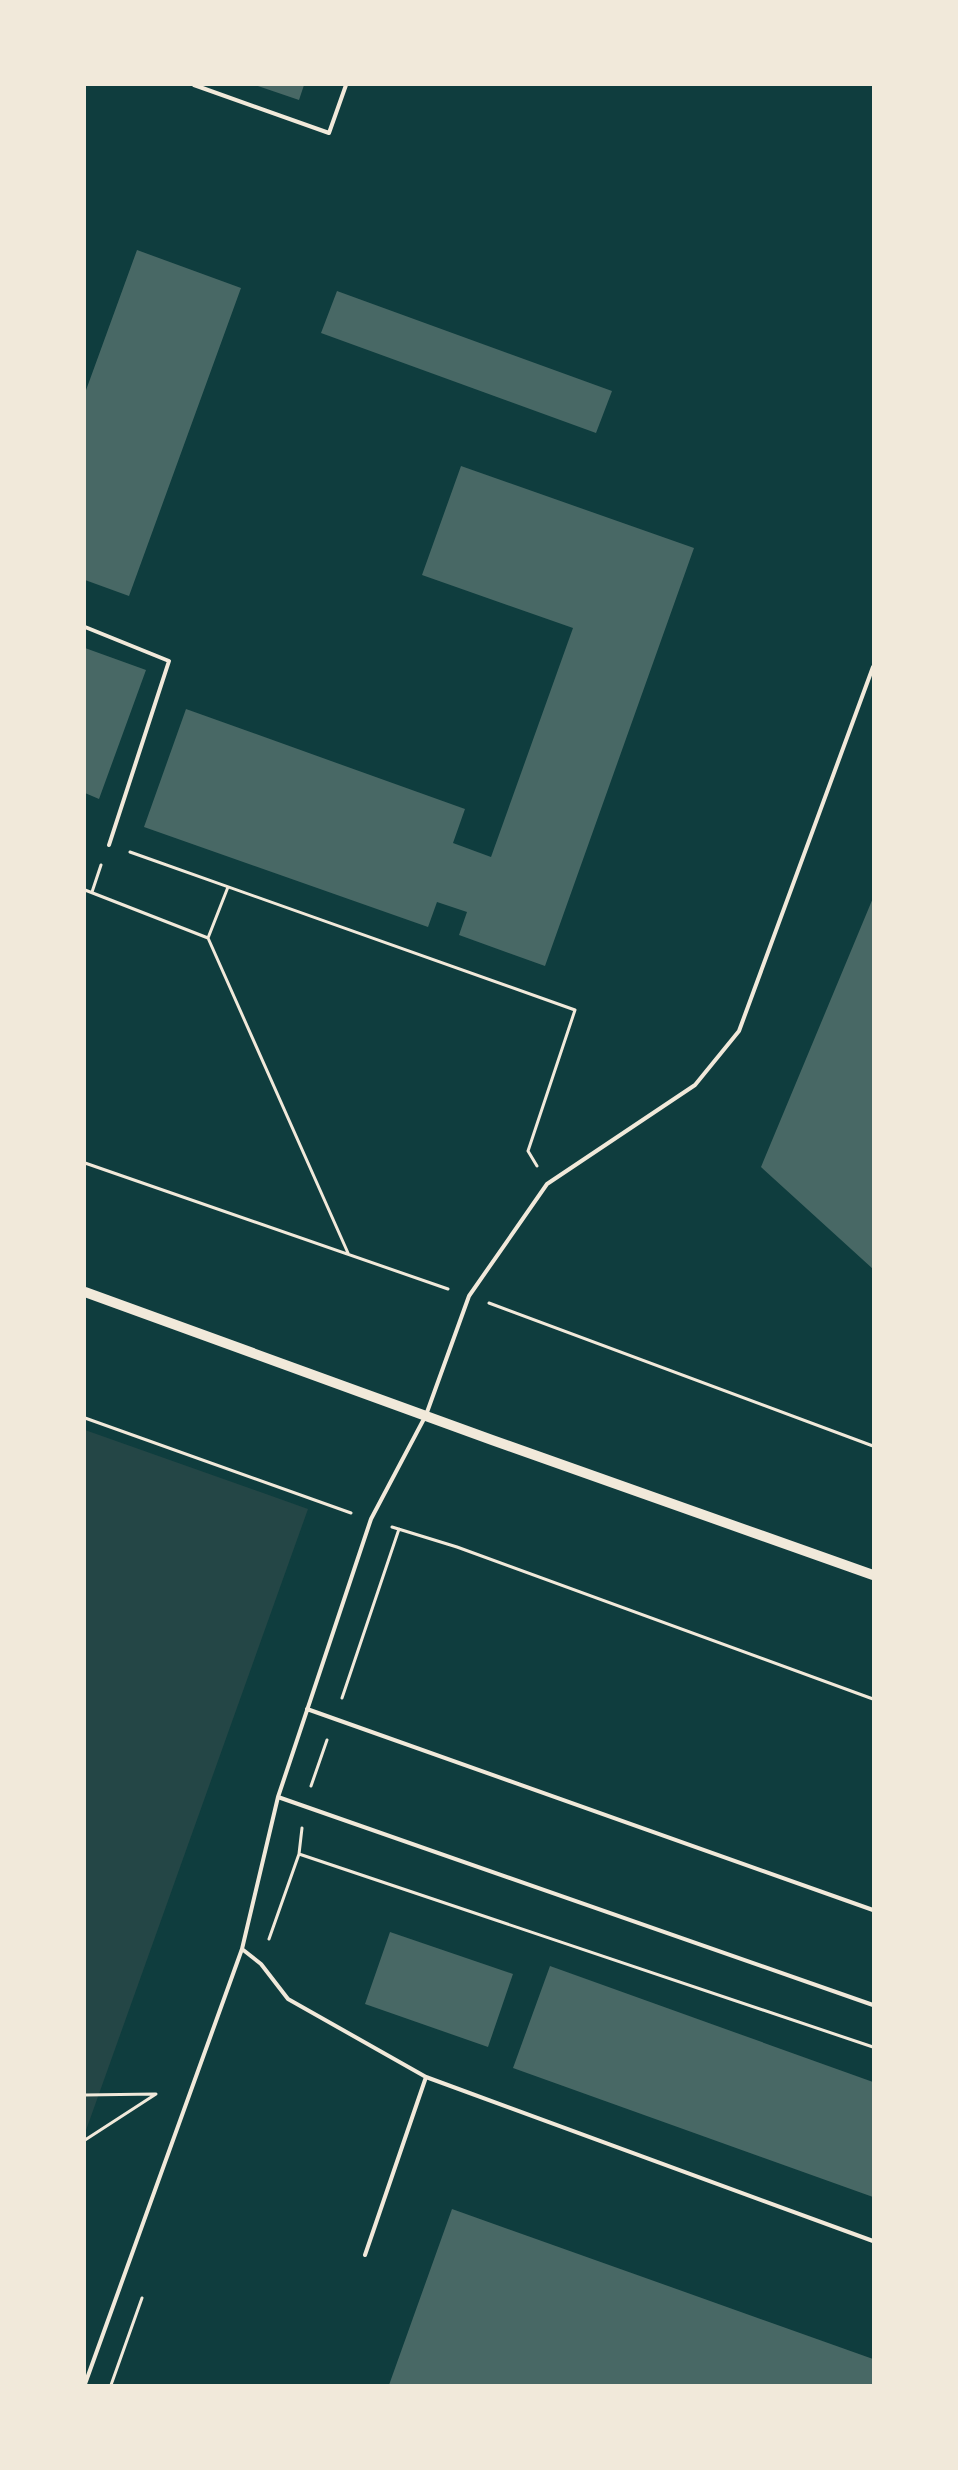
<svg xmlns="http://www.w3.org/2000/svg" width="958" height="2470" viewBox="0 0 958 2470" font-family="Manrope,sans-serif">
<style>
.green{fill:#244646}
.building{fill:#486865}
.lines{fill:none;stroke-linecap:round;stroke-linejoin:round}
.path{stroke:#f1e9da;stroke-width:3}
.service{stroke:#f1e9da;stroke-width:4}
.secondary{stroke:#f1e9da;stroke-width:10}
</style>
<rect width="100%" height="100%" fill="#0f3d3e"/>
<!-- green -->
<path class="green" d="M85 1430 308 1509 85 2133Z"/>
<!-- building -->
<path class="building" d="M255 85H304L299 100Z
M137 250 241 288 129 596 85 580V393Z
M337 291 612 391 596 433 321 333Z
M461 466 694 548 545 966 459 935 467 912 437 902 428 927 144 827 186 709 465 809 453 843 491 857 573 628 422 575Z
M85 648 146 670 99 799 85 793Z
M873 898V1269L761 1167Z
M390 1932 513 1974 488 2047 365 2004Z
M550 1966 873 2082V2197L513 2068Z
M452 2209 873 2359V2385H389Z"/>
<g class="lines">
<!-- path -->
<path class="path" d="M130 852 575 1010 528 1151 537 1166
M228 887 208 938 348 1253
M85 890 208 938
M92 892 101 865
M85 1163 448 1289
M489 1303 873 1446
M85 1418 351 1513
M392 1527 457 1547 873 1699
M342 1698 399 1529
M311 1786 327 1740
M299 1854 873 2047
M269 1939 299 1854 302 1828
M85 2095 155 2094
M85 2140 156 2094
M111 2385 142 2298"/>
<!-- service -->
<path class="service" d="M194 85 329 133 346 85
M85 627 169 661 109 845
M307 1709 873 1910
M278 1797 873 2005
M242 1949 261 1964 288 1999 426 2077 365 2255
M426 2077 873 2241
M85 2384 242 1949 278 1797 371 1519 426 1415 469 1296 547 1184 695 1085 739 1031 873 667"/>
<!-- secondary -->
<path class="secondary" d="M85 1292 492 1440 873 1575"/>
</g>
<!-- border -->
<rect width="958" height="2470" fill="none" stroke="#f1e9da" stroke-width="172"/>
</svg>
